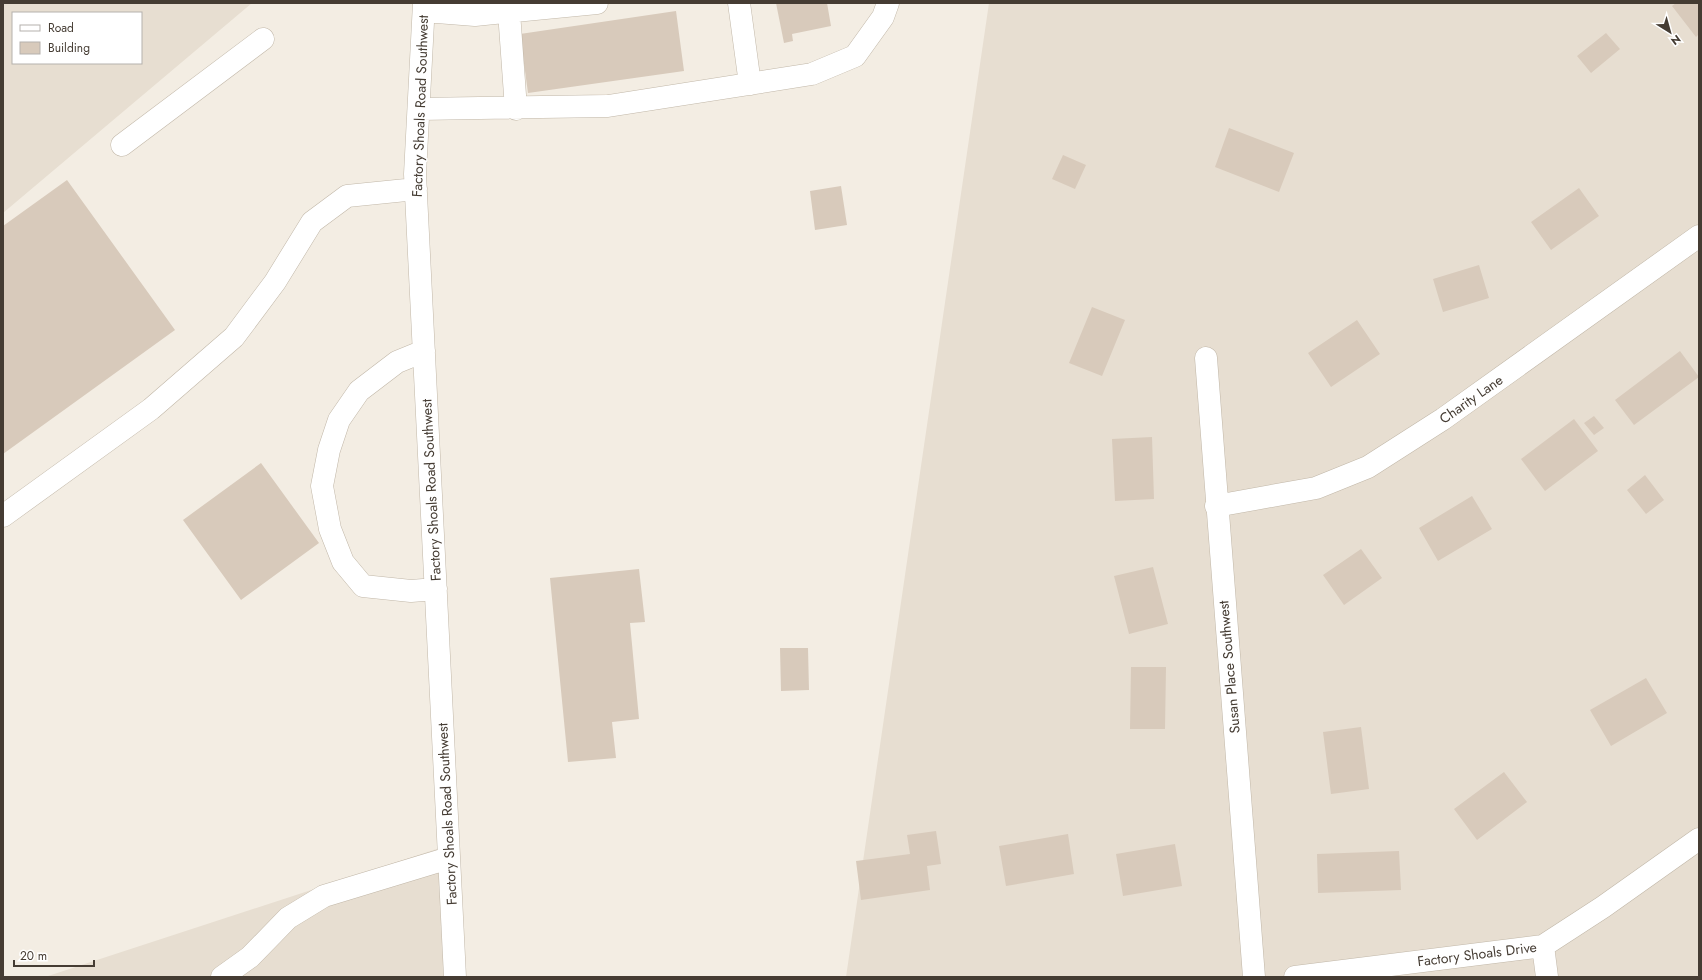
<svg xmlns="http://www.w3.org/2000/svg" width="1702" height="980" viewBox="0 0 1702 980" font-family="Jost,sans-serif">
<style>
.residential{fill:#e7ded1;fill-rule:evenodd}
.building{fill:#d8cabb}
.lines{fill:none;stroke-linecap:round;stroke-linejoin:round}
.minor-casing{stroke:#c1b7a8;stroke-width:23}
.minor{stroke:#fff;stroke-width:22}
.labels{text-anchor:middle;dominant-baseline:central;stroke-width:3;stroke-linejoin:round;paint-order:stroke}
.street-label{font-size:14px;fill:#453c33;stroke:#fff}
</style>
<rect width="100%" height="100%" fill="#f3ede3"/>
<!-- residential -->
<path class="residential" d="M3 3H252L3 213ZM13 13H141V63H13Z
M989 3H1699V977H846Z
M458 842V977H45Z"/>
<!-- building -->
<path class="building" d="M776 3H827L831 26 792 34 793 41 784 43Z
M1676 3H1699V34L1696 37 1672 6Z
M676 11 684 71 528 93 520 34Z
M1606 33 1620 49 1591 73 1577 56Z
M1229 128 1294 153 1279 192 1215 167Z
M1063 155 1086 165 1075 189 1052 179Z
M67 180 175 330 3 454V226Z
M841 186 847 225 815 230 810 191Z
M1579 188 1599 216 1551 250 1531 222Z
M1479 265 1489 298 1443 312 1433 279Z
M1092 307 1125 320 1102 376 1069 363Z
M1357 320 1380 354 1331 387 1308 353Z
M1680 351 1699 377 1634 425 1615 400Z
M1594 416 1604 428 1594 435 1584 423Z
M1574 419 1598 451 1545 491 1521 459Z
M1152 437 1154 499 1115 501 1112 439Z
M261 463 319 543 241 600 183 520Z
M1645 475 1664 500 1646 514 1627 490Z
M1472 496 1492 529 1438 561 1419 528Z
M1361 549 1382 578 1344 605 1323 575Z
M1153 567 1168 624 1129 634 1114 576Z
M639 569 645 622 630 623 639 719 612 722 616 758 568 762 550 578Z
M780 648H808L809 690 781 691Z
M1131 667H1166L1165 729H1130Z
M1646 678 1667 713 1611 746 1590 710Z
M1361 727 1369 789 1331 794 1323 732Z
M1504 772 1527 802 1477 840 1454 809Z
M936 831 941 864 927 866 930 890 861 900 856 861 910 854 907 835Z
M1068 834 1074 874 1006 886 999 846Z
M1175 844 1182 886 1123 896 1116 854Z
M1399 851 1401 890 1318 893 1317 854Z"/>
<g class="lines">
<!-- minor casing -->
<g class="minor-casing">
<path id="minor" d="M424 3 415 174 455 977
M739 3 750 84
M424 11 475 15 597 3
M509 12 516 109
M419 109 608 106 812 74 855 56 883 17 888 3
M122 145 263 39
M424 351 397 362 359 391 339 420 329 450 322 486 330 529 343 562 363 586 411 591 436 589
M1206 358 1254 977
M1216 506 1316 488 1368 467 1443 419 1699 236
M3 516 151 409 234 337 275 282 312 222 347 196 416 189
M1543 946 1547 977
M222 977 250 957 288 918 324 896 449 858
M1295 977 1543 946 1603 907 1699 839"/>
</g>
<!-- minor -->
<use href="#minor" class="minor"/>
</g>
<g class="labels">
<!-- street labels -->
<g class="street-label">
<text transform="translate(420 106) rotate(-88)">Factory Shoals Road Southwest</text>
<text transform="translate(1471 399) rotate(-35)">Charity Lane</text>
<text transform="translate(431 490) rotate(-93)">Factory Shoals Road Southwest</text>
<text transform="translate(1229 667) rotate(-95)">Susan Place Southwest</text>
<text transform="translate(447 814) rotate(-93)">Factory Shoals Road Southwest</text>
<text transform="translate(1477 954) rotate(-7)">Factory Shoals Drive</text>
</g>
</g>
<!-- border -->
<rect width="1702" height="980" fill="none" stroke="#453c33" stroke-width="8"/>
<!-- legend -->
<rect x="12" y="12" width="130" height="52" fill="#ffffff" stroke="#b5b1ad"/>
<rect x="20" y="25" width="20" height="6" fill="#ffffff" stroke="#b5b1ad"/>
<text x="48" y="32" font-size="12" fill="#453c33">Road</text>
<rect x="20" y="42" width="20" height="12" fill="#d8cabb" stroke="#b5b1ad"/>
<text x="48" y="52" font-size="12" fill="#453c33">Building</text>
<!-- north arrow -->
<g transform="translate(1670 32) rotate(143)" stroke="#ffffff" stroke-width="3" paint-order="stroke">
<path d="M0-3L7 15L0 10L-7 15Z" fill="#453c33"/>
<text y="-6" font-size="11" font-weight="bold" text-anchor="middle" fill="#453c33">N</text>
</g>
<!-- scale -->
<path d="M14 960v6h80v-6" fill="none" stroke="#453c33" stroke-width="2"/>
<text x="20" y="960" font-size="12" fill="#453c33" stroke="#ffffff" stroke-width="3" paint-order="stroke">20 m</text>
</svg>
